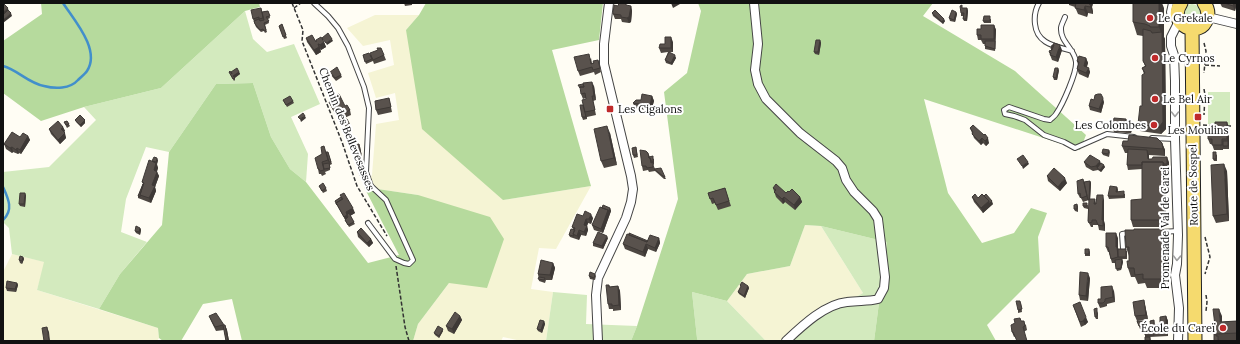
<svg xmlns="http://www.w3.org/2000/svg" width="1240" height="344" viewBox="0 0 1240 344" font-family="Lora,serif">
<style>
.farmland{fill:#f5f4d4}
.green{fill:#d3eabe}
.forest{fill:#b6da9d}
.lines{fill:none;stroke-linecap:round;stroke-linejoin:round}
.stream{stroke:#428fcb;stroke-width:2.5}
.lane-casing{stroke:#444;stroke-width:6}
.street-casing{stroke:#444;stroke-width:10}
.primary-casing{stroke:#222;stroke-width:15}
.path{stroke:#333;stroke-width:1.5;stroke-dasharray:4 2;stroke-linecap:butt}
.lane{stroke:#fff;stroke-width:4}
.street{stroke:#fff;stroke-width:8}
.primary{stroke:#f5da6e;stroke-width:13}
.wall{fill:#4d4742}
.shaded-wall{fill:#3e3936}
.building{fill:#59524d;stroke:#3e3936}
.oneway{stroke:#a0a0a0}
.poi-dot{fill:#bf2a2b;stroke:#fff;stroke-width:1.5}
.labels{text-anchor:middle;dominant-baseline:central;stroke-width:4;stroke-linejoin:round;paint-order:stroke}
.poi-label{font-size:11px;fill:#111;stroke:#fff;text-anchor:start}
.street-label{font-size:11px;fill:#111;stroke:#fff}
</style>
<rect width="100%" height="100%" fill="#fffdf4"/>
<!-- farmland -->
<path class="farmland" d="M375 15H419L406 30 503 200 591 186 556 249 539 248 531 289 553 292 546 341H521L503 337 501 341H413L418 324 449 283 418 195 364 187 372 175 376 124 399 120 395 93 376 98 368 73 394 65 390 40 363 46 347 28Z
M805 225 821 226 863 293 779 341H766L727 301 747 274 790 266Z
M12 254 45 262 37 290 158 328 159 338 157 341H3V272Z"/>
<!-- green -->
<path class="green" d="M1183 13a9 9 0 1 1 18 0a9 9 0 1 1-18 0Z
M245 11 253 39 267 52 294 44 320 104 291 117 308 154 306 182 290 169 271 137 253 83 216 84 169 152 146 147 126 199 121 232 147 242 120 274 99 309 37 290 44 262 12 254 9 228 3 222V172L49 167 96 120 84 107 161 88Z
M1208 92H1230V125L1208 124Z
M821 226 887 242 874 341H779L863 293Z
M553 292 587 295 586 324 637 326 631 341H546Z
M692 292 727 301 766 341H698L697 338Z"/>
<!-- forest -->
<path class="forest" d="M41 3H259L260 7 245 11 161 88 84 107 41 121 3 93V41L42 14Z
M426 3H603L599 40 552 50 591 186 503 200 422 129 406 30 419 15Z
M698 3H933L923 16 1015 71 1086 135 1080 150 924 99 948 193 982 243 1014 233 1031 208 1047 213 1038 237 1040 272 987 325 996 341H874L887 242 821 226 805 225 790 266 747 274 727 301 692 292 697 338 698 341H631L637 326 678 199 664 92 687 73 701 11Z
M253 83 271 137 290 169 306 182 368 263 399 255 364 187 418 195 490 217 504 239 487 288 449 283 418 324 413 341H242L232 299 203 304 181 341H163L159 338 158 328 99 309 120 274 162 225 169 152 216 84Z"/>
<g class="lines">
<!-- stream -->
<path class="stream" d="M3 66C18 70 28 83 44 86 55 89 70 89 78 80 81 77 85 74 87 71 101 50 74 20 63 3
M3 187C8 198 14 210 3 220"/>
<!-- lane casing -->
<g class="lane-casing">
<path id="lane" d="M314 3 328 16 338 28 348 46 364 87 369 108 366 172 371 186 386 200 413 260 409 264 404 263 395 259 368 223
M1039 3C1035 10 1034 16 1035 24 1037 44 1055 46 1072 51
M1171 3 1169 12 1170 18 1175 20
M1065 17C1064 20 1061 25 1061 28 1060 42 1075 49 1076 62 1077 72 1063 104 1056 114 1055 116 1052 118 1050 120L1044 119 1009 107 1004 110 1005 114 1014 116 1025 120 1044 135 1064 142 1075 148 1107 134 1134 137
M1152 138 1175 139
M359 159 362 174 365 175 366 172
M1160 232 1178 231
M1123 248 1122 234 1129 233"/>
</g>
<!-- street casing -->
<g class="street-casing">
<path id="street" d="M754 3 758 44 755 70 758 84 766 99 800 133 836 161 842 168 846 180 854 192 873 211 878 219 885 277 884 288 878 299C867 302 859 300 847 302 825 304 802 326 786 341
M1208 17 1237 24
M598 341 596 295 598 278 626 218 631 202 633 189 631 176 604 64V44L609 3
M1178 341 1179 308 1175 275 1177 264 1178 235 1175 139V81L1174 55 1171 46V37L1179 21"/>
</g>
<!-- primary casing -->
<g class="primary-casing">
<path id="primary" d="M1181 3C1166 25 1201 40 1207 18 1209 12 1207 7 1204 3
M1192 29 1195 341"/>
</g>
<!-- path -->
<path class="path" d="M292 3 303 30 302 41 342 142 357 186 387 236
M294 8 301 3
M1204 43 1206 51 1204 73
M1205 65 1220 66
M1204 89 1205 95 1204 115
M1203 125 1215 126
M1227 126H1233
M1205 237 1210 257 1205 274
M396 266 405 327 409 341
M1206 295 1207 302 1206 311"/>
<!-- lane -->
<use href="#lane" class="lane"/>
<!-- street -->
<use href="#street" class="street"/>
<!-- primary -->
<use href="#primary" class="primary"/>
</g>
<!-- wall -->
<path class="wall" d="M404 3H412V5L405 6Z
M1069 3H1093L1092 7 1093 12V14L1088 13 1087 17 1078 14 1075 7 1069 5Z
M1220 3H1237L1235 11 1222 7Z
M618 6H631L632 11 631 22 629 23 622 22 621 19H615L613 14Z
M261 8 262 12 268 11 270 18 268 19 269 23 265 25 267 32 265 33 264 31 261 32 256 27 253 19Z
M963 8H967L968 11 967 21H964L963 19V16H961V13Z
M1164 8V37L1165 39 1166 129 1161 134 1140 131 1138 124 1142 106 1144 74 1142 68 1145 66 1143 61V36L1137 35 1133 22Z
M956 12 957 14 955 22 950 21 949 18Z
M932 13 945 21 943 24 933 16Z
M991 19V23H984L983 21Z
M282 24 287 38 284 39 279 26Z
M994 25 996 30 995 51 985 49V44H983L981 40H978L977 35 981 29Z
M306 38 316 42H324L326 47 321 50 320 49 321 52 316 55 307 42Z
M820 40 821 43 819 55 815 54 814 52Z
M673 42V52H669L676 58 672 65 666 63 665 60 668 52 661 53 659 48 665 44Z
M1051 49 1062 50 1058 62 1052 60 1049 52 1051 51Z
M363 55H384L386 60 374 64 373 61 366 64Z
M591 58 592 63 598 60 601 72 595 75 594 72 580 76 578 71Z
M1086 58 1088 63 1087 67 1090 72 1088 78 1079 74 1077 69 1078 65 1077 61Z
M1059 70 1057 80H1054L1053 77Z
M229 72H239L240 74 235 78V80L234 81Z
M330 72 341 75 342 77 336 81 330 74Z
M594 86 596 100 593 101 596 115 587 117V119L583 120 582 117 583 105 586 99V98L583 99 581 94Z
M652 96 654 101 651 111 635 108 633 103Z
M389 98 392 112 378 115 376 110Z
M283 100 293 101 294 103 287 107Z
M329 102 345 106 350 110 351 115 342 119 340 114 336 116Z
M1104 102 1101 113 1090 110 1089 106Z
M1126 119 1127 122 1133 125 1131 133H1127L1114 132 1112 127Z
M75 120H85V123L81 127 76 122Z
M343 120 350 125 351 128 347 130Z
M67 121 70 126 67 128 64 122Z
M63 127 65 131 64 132 66 138 60 144 51 134 49 129Z
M1229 127V149H1223V150H1214L1212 144H1210L1208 139 1215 129Z
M970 128 989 143 986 146 983 143 981 145 974 138Z
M610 133 617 165 604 168 601 161Z
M351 135 354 144H351L348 136Z
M28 136 30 140 21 154 19 153 18 154 13 152 12 153 6 149 4 144 20 137Z
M1162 143 1165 150V156L1149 155V159L1169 162V169H1166V222L1162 227H1133L1131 220 1142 199V169L1128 170 1127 165 1128 153H1125L1122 146Z
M350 146 360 147 362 157H355Z
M636 147 638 157 634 158 633 155Z
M1109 150 1110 152 1109 157 1103 155 1102 153Z
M328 152 332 164 330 165V170L325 172 326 174 322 176 321 174H319L318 169 322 154Z
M648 153 650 157 654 159V165L653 164 655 169 665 177 666 179H664L655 171 649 172 648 170 643 171 642 166Z
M1217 154V161H1214L1213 159Z
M158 160 157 164 158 168 157 172 159 176 155 187 156 191 151 203 138 198V196L143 184 142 182 153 162 152 161Z
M1084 162 1101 163 1105 167 1101 172 1098 170 1093 171 1086 167Z
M1227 171 1229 221 1216 223 1213 216Z
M1047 176 1067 183 1060 191 1048 181Z
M1090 181 1091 183 1090 199H1095L1096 203 1104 200V221L1105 225V231L1099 230 1098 225H1093V227H1091L1088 221 1089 202V200L1083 202 1081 198H1080L1078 194 1084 182Z
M319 186 326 188 327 191 323 193Z
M1117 187 1118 189V192L1125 194V198L1109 199 1108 196Z
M725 188 731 206 718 210 715 203 712 204 708 193Z
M773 188 786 193 789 192 800 197 802 202 795 210 785 202 783 204 776 197Z
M26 195 25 207 20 206 19 204Z
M340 195 355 213 350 216 355 224 349 227 335 201 341 197Z
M972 197 978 198 993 204 983 213 974 202Z
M1077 204 1078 206V212L1075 211 1074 209Z
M1088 205V209L1084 208 1083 206Z
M602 208H610L611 211 603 233 594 230 592 225Z
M583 216 593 218 591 224 588 223 587 226 588 230 586 236 581 235 579 240 570 237 569 235 573 229 572 227Z
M140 228 141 230 140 235 136 233 135 231Z
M1163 229 1168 242 1167 258 1169 261V282H1167L1168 288H1147L1145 283 1138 284 1135 277H1131L1128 268 1129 261V256L1126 247Z
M357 232 371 239 373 243 369 247 358 237Z
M608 238 603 249 593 246V243Z
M659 238 660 243 656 252 648 249 645 257 625 249 623 244 648 241Z
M1118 238V249L1127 251V259H1122L1123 262 1121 270 1117 271 1115 263H1112L1109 252H1108L1106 247Z
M1089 249 1090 252V256H1085V254Z
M23 257 24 259 22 264 20 263 19 260Z
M553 263 555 268 552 280H546L545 283 539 281 538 274Z
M595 274 596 276 595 280 590 279 589 276Z
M1090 278 1088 301 1080 300 1079 295Z
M17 283 18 285 16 292 7 291 6 288Z
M609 285 610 287 618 286 620 291 621 310 613 311V309H609L608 304Z
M740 285 748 286 749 288 745 298 739 294 738 292 741 287Z
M1114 291 1115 302 1107 304V306L1104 307 1100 308 1098 303 1101 299Z
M1021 303 1022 312 1018 313V310Z
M1073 305 1088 322 1085 325 1081 327Z
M1145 305 1148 319 1137 321 1135 316Z
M1098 311V319H1096L1095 317Z
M209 316 224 325H225L227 330 229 341H226L224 330 216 331 211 321Z
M460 316 462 320 454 334 448 331 446 326Z
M1166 316 1168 321V336L1150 337 1151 341H1145V335L1151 329 1154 320 1155 325H1160Z
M1222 316V322L1237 321V340L1214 341 1216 334Z
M544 321 545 324 542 333 538 331 537 329Z
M1021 321 1026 325 1027 330 1014 337 1012 332Z
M1137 321 1145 323V328L1140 329Z
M443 331 439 338 435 335 434 333Z"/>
<!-- shaded-wall -->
<path class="shaded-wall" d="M671 3H679L680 4 673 8Z
M1089 3H1093L1092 7 1093 12V14L1089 4Z
M1159 3H1162L1164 8V37L1165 39 1166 129 1161 134 1159 127 1162 35 1159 27Z
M1234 3H1237L1235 11 1233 6Z
M631 6 632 11 631 22 629 23 627 18Z
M1085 6 1088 13 1087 17 1084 10Z
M8 8 9 13 3 18V12Z
M967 8 968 11 967 21 966 19Z
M956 12 957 14 955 22 954 20Z
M11 13 12 16 3 23V20Z
M944 19 945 21 943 24 942 22Z
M994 25 996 30 995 51V41L994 39Z
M671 37 673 42V52L671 48Z
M332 39 333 41 327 45 326 43Z
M820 40 821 43 819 55 818 52Z
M324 42 326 47 321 50 320 45Z
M318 44H319L321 52 316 55 314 50Z
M1060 45 1062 50 1058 62 1056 57Z
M675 55 676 58 672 65 671 63Z
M1086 58 1088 63 1085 70 1084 66Z
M1058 68 1059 70 1057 80 1056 78Z
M1089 68 1090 72 1088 78 1086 73Z
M239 72 240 74 234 78 233 76Z
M592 82 594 86 596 100 594 96Z
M652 96 654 101 651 111 650 106Z
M1103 98 1104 102 1101 113 1099 109Z
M305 116 306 118 301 122 300 119Z
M1126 119 1128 124 1126 130 1127 133 1125 129Z
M85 120V123L81 127 80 125Z
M1132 122 1133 125 1131 133 1130 131Z
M1227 122 1229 127V149L1227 139Z
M607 126 610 133 617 165 614 158Z
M63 127 65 131 63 133 61 129Z
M65 133 66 138 60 144 58 140Z
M28 136 30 140 21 154 20 150Z
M982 138 983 143 981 145 979 141Z
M988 138 989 143 986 146 985 141Z
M1162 143 1165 150V156L1163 149Z
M12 147 13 152 12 153 10 148Z
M17 148 19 153 18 154 16 150Z
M1147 150 1149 155V164L1148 159Z
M1167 157 1169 162V169L1167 164Z
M157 158 158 160 157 164 156 162Z
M1100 161 1102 166 1097 168 1098 170 1096 166Z
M1028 162 1029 164 1023 169 1022 166Z
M1163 162 1166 169V222L1162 227 1159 220Z
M156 163 158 168 155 175 154 170Z
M1224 164 1227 171 1229 221 1227 214Z
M1104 165 1105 167 1101 172 1100 170Z
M157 172 159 176 155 187 156 191 151 203 149 198 152 185Z
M1065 178 1067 183 1060 191 1058 187Z
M1090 181 1091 183 1090 202 1089 200Z
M25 193 26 195 25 207 24 204Z
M1103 195 1104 200V221L1105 225V231L1102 220Z
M784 197 785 202 783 204 782 199Z
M800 197 802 202 795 210 794 205Z
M989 201H992L993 204 983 213 981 208Z
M353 208 355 213 348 217 346 222 344 217 346 212Z
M610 208 611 211 603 233 601 229 608 210Z
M591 214 593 218 591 224 589 219Z
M586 219 588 223 587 226 588 230 586 236 584 232V225Z
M140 228 141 230 140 235 139 232Z
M1163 229 1168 242 1167 258 1169 261V282L1166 273 1164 252Z
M579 230 581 235 579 240 577 236Z
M1116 233 1118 238V248L1119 251 1118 257 1119 262 1116 247Z
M607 236 608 238 603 249 602 246Z
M659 238 660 243 656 252 655 248Z
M371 239 373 243 369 247 367 243Z
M646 244 648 249 645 257 643 252Z
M23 257 24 259 22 264V261Z
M1122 259 1123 262 1121 270V268Z
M553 263 555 268 552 280 550 275Z
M1088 273 1090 278 1088 301 1086 296Z
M1164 273 1167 282 1168 288 1164 279Z
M17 283 18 285 16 292 15 289Z
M618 286 620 291 621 310 619 305Z
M748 286 749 288 745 298 744 296Z
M1112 286 1114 291 1115 302 1113 297Z
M1144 300 1145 305 1148 319 1146 315Z
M1219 309 1222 316V329L1220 322Z
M460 316 462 320 454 334 452 329Z
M1166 316 1168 321V336L1166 331Z
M1086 317 1088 322 1085 325 1083 321Z
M544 321 545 324 542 333 541 330Z
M225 325 227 330 229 341H228Z
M47 327 49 332 50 341H49Z
M443 329V331L439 338V336Z"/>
<!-- building -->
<path class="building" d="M3 3 8 8 3 12Z
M619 3H626V5L631 6 629 17 627 18 621 17V15L613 14 614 5 618 6Z
M1076 3H1089V4L1091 5 1090 7 1085 6 1084 10 1075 8Z
M1133 3H1159V27H1150V26L1145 24 1133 22Z
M1224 3H1234L1233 6Z
M962 5V8H967L966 19H963L964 13H961L960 6Z
M261 8 263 18 259 19V17L253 19 251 10Z
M8 10 11 13 3 20V15Z
M935 10 944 19 942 22 932 13Z
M952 10 956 12 954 20 949 18Z
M268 11 270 16 266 17 269 21 264 23 266 30 264 31 263 29 260 30 255 24 254 21 259 19 260 21 264 20 262 12Z
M984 16H990V21H983Z
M282 24 286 35 283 37 279 26Z
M981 25H994V39H981V35H977V29H981Z
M1143 29 1151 31 1152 33 1162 32 1163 122 1159 127 1138 124 1140 106H1142V75L1145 73 1142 68 1146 66 1143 61Z
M328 33 332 39 326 43 322 38Z
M312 35 316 42V40L321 37 324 42 320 45 319 44H318L319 47 314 50 306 38Z
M665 37H671V48H659L660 44H665Z
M816 40H820L818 52H814Z
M985 41H995V49L985 46Z
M1054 43 1060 45 1056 57 1050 55 1051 53 1049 52 1050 50 1051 51Z
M1052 45H1054L1052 50 1051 49Z
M377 48H381L384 55 373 60 370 53 378 50Z
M669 52 675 55 671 63 665 60Z
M369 53 372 59 365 62 363 55Z
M589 54 591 64 594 63 593 61 598 60 600 68 593 70 592 67 578 71 574 57Z
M1079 56 1086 58 1084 66 1089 68 1086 73 1077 69 1079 62 1077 61Z
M337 67 341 75 335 78 330 72Z
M237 68 239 72 233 76 235 78 233 79 229 72 230 71 232 74 231 72Z
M1055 68H1058L1056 78 1053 77Z
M592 82 594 96H592L595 110 585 112 582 100 586 99 585 93 581 94 580 87H584L583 83Z
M583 84 584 87H580V88L578 85Z
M339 94 345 106 347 105 350 110 340 115 338 110 334 111 329 102 336 99 335 96Z
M642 94 652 96 650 106 633 103 636 100H641Z
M1098 94H1101L1103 98 1099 109 1089 106 1091 99 1094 100 1095 95Z
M290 96 293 101 286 105 283 100Z
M389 98 391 107 376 110 375 101Z
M580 105H583L586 117H582Z
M303 113 305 116 300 119 298 117Z
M80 115 85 120 80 125 75 120Z
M1114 118 1126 119 1125 129 1112 127Z
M347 119 350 125 346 127 343 120Z
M58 121 63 127 61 129 65 133 58 140 49 129Z
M67 121 69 124 66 125 64 122Z
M1127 122H1132L1130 131 1126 130Z
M1215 122H1227V139H1222V145H1212V139H1208V129H1215Z
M973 125 984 135 985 134 988 138 985 141 982 138 979 141 972 134 973 132 970 128Z
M607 126 614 158 601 161 594 129Z
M12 132 20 137 23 133 28 136 20 150 17 148 16 150 12 147 10 148 4 144Z
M351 135 353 141 350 142 348 136Z
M1129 135 1157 138 1162 143 1163 149 1122 146 1123 141H1128Z
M1223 141H1228V146H1223Z
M359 144 361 154 354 155 350 146Z
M324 146 328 160 322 162 324 170 320 171 319 169H318L315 158 322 154 321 147Z
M636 147 637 155H633L632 148Z
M1103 149 1109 150 1108 154 1102 153Z
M1128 149 1147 150 1148 159H1152L1153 157H1167V164H1164L1163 162H1142V165H1127Z
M640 150 646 151 648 153 649 158H650L651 163 653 162V167L647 168 646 166H642Z
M326 152H328L331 162H329Z
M1213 152H1216V159H1213Z
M1023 155 1028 162 1022 166 1017 159Z
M1090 155 1100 161 1096 166 1091 167 1084 162Z
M653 156V162H652L650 158H649V157Z
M154 157 157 158 156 162 152 161Z
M149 160 156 163 154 170 157 172 152 185 155 186 149 198 140 195 144 183 142 182Z
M1142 162H1163L1164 215 1159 220H1131V200L1142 199Z
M329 163 330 168 324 169 323 164Z
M1101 163 1104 165 1100 170 1097 168Z
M1224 164 1227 214 1213 216 1211 165Z
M661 168 665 177 663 176 654 169Z
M1054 168 1065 178 1058 187 1047 176Z
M1083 179 1087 196 1081 198 1080 193 1078 194 1077 181Z
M1090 181 1089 200H1088L1084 182Z
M323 183 326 188 322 191 319 186Z
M143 184 140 195V197L138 196Z
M776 184 786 193 788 191 789 192 792 189 800 197 794 205 784 197 782 199 774 192 776 190 773 188Z
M1110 186 1117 187 1116 192 1124 191V196H1108Z
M725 188 729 201 716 205 713 198 710 199 708 193Z
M20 193H25L24 204H19Z
M344 193 353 208 346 212 347 215 344 217 336 203 343 199 340 195Z
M975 194 978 198 982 194 989 201 981 208 972 197Z
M986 194 992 201 989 204V201L984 196Z
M1097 195H1103L1102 220H1103V226L1098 225 1096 220H1092V222L1089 223 1088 221 1089 199H1095L1094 204H1096Z
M341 197 342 199 336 203 337 205 335 201Z
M1083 203H1087V206H1083Z
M1077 204V209H1074V205Z
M603 205 610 208 608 212V210L602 208Z
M600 207 608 210 601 229 592 225Z
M585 211 591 214 589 219H586L584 225 587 226 584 232 579 230 577 236 573 234 575 228 572 227 577 214 583 216Z
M349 213 354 222 348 225 345 220 348 217 347 215Z
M136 226 140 228 139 232 135 231Z
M361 228 371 239 367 243 357 232Z
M571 229 575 230 573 234 574 236 569 235Z
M1134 229H1163V233H1165L1164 252H1165L1166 273H1164V279H1143V274L1135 275 1134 268H1128L1127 261H1129V247H1126L1125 230H1134Z
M598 232 607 236 602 246 593 243Z
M629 233 648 241 647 242 629 235Z
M1106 233H1116V247H1117L1118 257 1111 259 1108 247H1106Z
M627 234 647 242 650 235 659 238 655 248 646 244 643 252 623 244Z
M1085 249H1089V254H1085Z
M1118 249H1126V257H1118Z
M20 256 23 257 22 261 19 260Z
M1122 259 1121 268 1116 269 1115 260Z
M541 260 553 263 550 275 538 274Z
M590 272 595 274 594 278 589 276Z
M1080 272 1088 273 1086 296 1079 295Z
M539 277 545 278 544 280 538 279Z
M7 281 17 283 15 289 6 288Z
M742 282 748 286 744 296 738 292 741 286 740 285Z
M606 285H609V287L618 286 619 305 612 306V304H608Z
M1112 286 1113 297 1105 299V301L1103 303H1098V299H1101V287Z
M1144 300 1146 315 1135 316 1133 302Z
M1016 301H1020L1022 309 1018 310Z
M1080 302 1086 317 1083 321 1080 322 1073 305Z
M1097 308V316L1095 317 1094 309Z
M1213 309H1219L1220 322 1237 321V333L1216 334Z
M455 312 460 316 452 329 446 326Z
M216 313 224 325H225L228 341H226L223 325 215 327 209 316Z
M1166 316V331L1153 332V327L1154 325H1160V317Z
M1020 318 1021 321H1024L1025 326 1023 327 1027 341H1017L1013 332H1012L1011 325 1015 323 1014 319Z
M540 320 544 321 541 330 537 329Z
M1154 320V325L1153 327V332L1154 335H1145V330L1151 329 1150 321Z
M1137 321H1144L1145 326H1139Z
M438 326 443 329 439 336 434 333Z
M47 327 49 341H44L42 328Z
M1214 334H1216V336H1218V340H1219V341H1214Z
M1145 337H1150V341H1145Z"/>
<!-- one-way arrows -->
<defs><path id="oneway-chevron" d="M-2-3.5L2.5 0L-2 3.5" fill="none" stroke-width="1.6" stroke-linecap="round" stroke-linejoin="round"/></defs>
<g class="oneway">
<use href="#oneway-chevron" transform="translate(1175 114) rotate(90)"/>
<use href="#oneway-chevron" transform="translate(1177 258) rotate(92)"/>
</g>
<!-- markers -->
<g class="poi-dot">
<circle cx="1150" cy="18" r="4"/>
<circle cx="1155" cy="58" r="4"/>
<circle cx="1155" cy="99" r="4"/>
<rect x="606" y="105" width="8" height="8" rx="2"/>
<rect x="1194" y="113" width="8" height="8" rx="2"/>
<circle cx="1154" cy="125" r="4"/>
<circle cx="1223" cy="328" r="4"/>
</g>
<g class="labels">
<!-- poi labels -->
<g class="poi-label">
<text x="1158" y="18">Le Grekale</text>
<text x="1163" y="58">Le Cyrnos</text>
<text x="1163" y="99">Le Bel Air</text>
<text x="618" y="109">Les Cigalons</text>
<text x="1146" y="125" text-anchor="end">Les Colombes</text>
<text x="1198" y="130" text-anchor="middle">Les Moulins</text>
<text x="1215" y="328" text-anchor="end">École du Careï</text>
</g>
<!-- street labels -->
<g class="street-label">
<text transform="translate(347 129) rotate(68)">Chemin des Bellevesasses</text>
<text transform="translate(1193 185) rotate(-91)">Route de Sospel</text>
<text transform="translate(1165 228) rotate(-90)">Promenade Val de Carei</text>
</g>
</g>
<!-- border -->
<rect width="1240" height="344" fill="none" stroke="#111111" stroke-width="8"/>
</svg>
